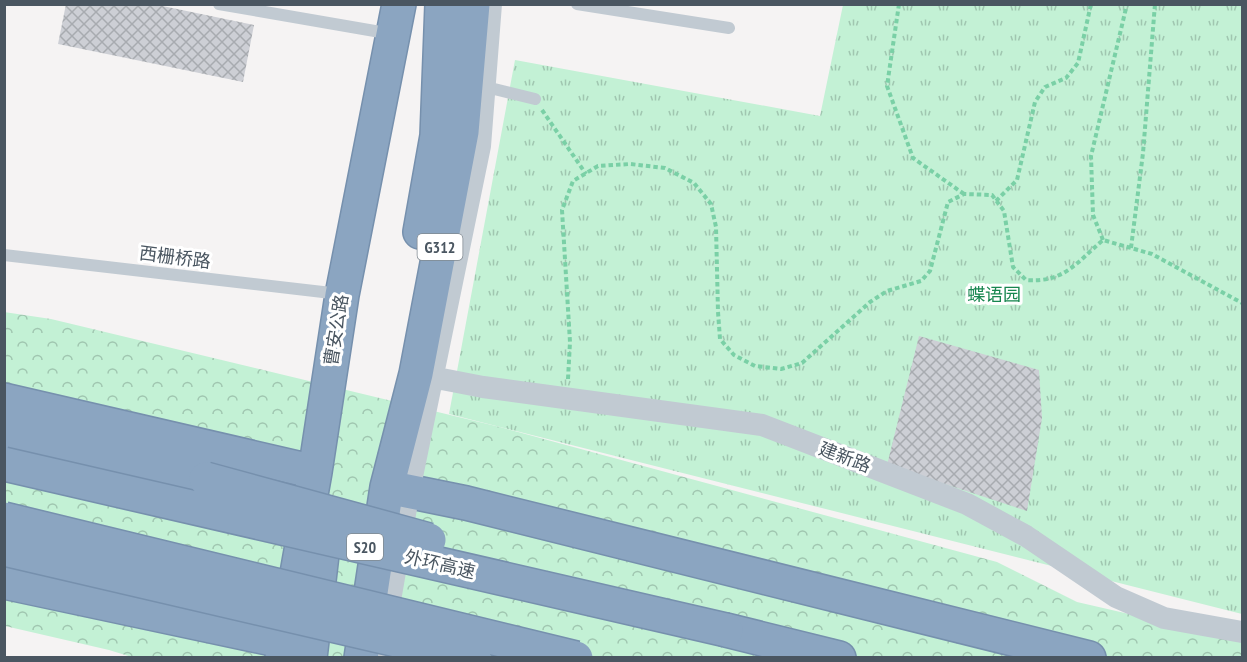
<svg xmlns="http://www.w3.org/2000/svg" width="1247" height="662" viewBox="0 0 1247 662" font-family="'PT Sans Narrow','Noto Sans SC',sans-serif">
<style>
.forest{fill:url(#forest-crowns)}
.park{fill:url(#park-tufts)}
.building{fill:url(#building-cross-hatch)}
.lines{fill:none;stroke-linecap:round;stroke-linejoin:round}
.highway-casing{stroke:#7690ad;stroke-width:36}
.path{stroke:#7ad0a6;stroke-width:4;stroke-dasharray:4.5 3;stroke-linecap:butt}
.lane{stroke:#c1cad2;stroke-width:12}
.street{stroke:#c1cad2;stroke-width:22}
.highway{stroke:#8ba5c1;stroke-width:33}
.highway-bridge-casing{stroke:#7690ad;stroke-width:36;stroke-linecap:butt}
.highway-bridge{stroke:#8ba5c1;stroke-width:33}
.labels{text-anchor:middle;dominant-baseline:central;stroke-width:6;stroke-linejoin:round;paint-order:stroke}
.shield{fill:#fff;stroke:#808990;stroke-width:1.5}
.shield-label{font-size:16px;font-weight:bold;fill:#4a5661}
.street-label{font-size:18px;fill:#4a5661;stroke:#fff}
.park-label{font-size:18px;fill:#17864f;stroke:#fff}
</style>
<defs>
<pattern id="forest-crowns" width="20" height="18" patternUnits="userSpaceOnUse" patternTransform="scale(1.5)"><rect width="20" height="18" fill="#c3f1d5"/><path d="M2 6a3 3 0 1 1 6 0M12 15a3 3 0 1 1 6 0" fill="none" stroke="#a0c6b0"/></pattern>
<pattern id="park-tufts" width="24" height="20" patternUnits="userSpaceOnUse" patternTransform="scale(1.5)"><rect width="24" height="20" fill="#c3f1d5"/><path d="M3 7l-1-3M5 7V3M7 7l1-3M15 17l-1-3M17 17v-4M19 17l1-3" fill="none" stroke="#a0c6b0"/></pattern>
<pattern id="building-cross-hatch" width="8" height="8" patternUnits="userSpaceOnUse" patternTransform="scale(1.5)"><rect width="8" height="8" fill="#cdcfd5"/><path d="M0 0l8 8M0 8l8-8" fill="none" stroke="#a8abb0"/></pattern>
</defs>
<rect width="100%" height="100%" fill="#f5f3f3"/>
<!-- forest -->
<path class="forest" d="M4 312 51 319 500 427 997 562 1077 602 1242 640V657L135 658 109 650 5 626Z"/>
<!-- park -->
<path class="park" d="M843 5H1242V614L449 414 515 60 820 116Z"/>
<!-- building -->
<path class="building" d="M66 4H153L254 25 243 82 58 44Z
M919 336 1039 370 1042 418 1027 511 887 465Z"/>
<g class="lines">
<!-- highway casing -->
<g class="highway-casing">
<path id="highway" d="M420 232 437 136 442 4
M4 400 315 472
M4 432 206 479
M387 487 466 503 1089 658
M4 582 286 642
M726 630 839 658
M282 658 315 472 342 295 399 4
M310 658 326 520
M361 658 387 487 416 374 462 132 473 4"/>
</g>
<!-- path -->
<path class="path" d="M899 4 887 86 913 158 964 194
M542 110 586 174
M996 201 1017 180 1035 102 1045 87 1066 78 1078 63 1091 4
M1103 240 1093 215 1091 156 1127 4
M1131 248 1143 153 1155 4
M568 379 570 342 562 210 573 181 598 166 630 164 665 168 694 183 711 204 716 227 718 312 720 339 734 355 755 366 781 369 802 363 870 302 887 291 921 281 930 271 948 202 964 194 992 195 1004 211 1013 267 1026 280C1064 283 1076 263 1103 240L1152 254 1242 303"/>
<!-- lane -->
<path class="lane" d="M219 4 392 34
M577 4 729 28
M482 86 535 99
M4 255 340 294"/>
<!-- street -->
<path class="street" d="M416 374 483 387 762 425 967 504 1026 536 1116 597 1164 618 1242 632
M380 658 409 491 480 146 491 4"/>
<!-- highway -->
<use href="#highway" class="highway"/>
<!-- highway-bridge casing -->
<g class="highway-bridge-casing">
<path id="highway-bridge" d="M4 464 726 630
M206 479 429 540
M4 519 576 658
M4 549 474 658"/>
</g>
<!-- highway-bridge -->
<use href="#highway-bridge" class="highway-bridge"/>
</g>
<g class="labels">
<!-- shield labels -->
<g class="shield">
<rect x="417.5" y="234" width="45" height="26" rx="4.5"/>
<rect x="347" y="534" width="36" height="26" rx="4.5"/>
</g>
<g class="shield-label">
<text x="440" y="247">G312</text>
<text x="365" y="547">S20</text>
</g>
<!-- street labels -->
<g class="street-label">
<text transform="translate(175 257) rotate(7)">西栅桥路</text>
<text transform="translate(336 330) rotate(-81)">曹安公路</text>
<text transform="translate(845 457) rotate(21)">建新路</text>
<text transform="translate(440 564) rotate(13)">外环高速</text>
</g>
<!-- park labels -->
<g class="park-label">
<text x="994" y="294">蝶语园</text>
</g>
</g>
<!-- border -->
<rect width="1247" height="662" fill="none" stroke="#4a5661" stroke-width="12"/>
</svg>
